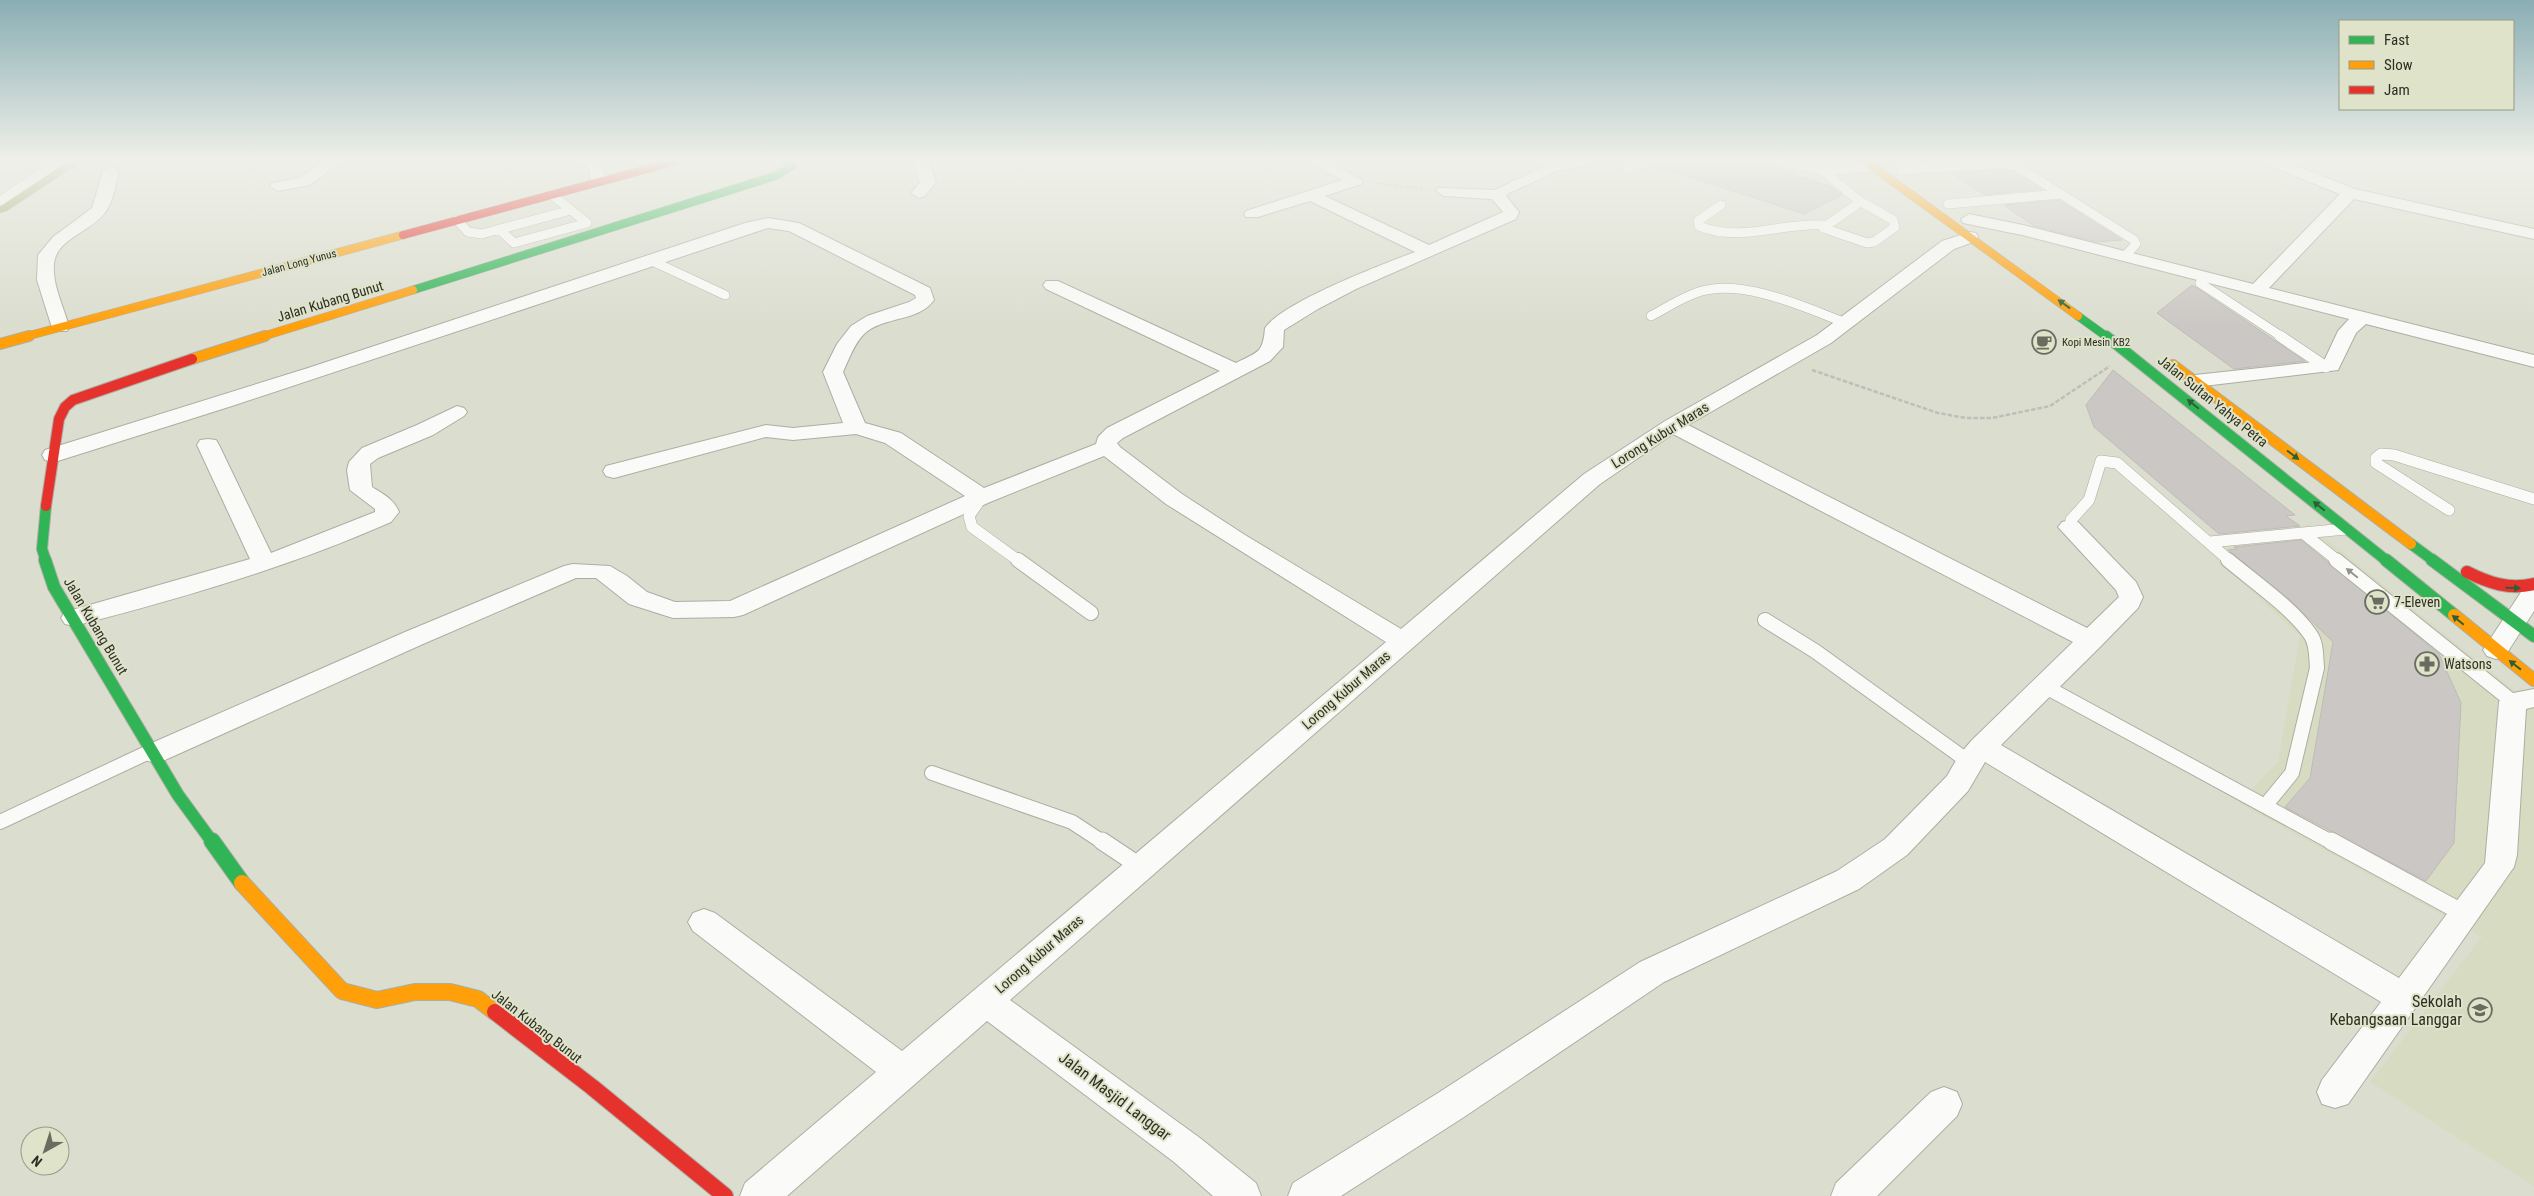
<svg xmlns="http://www.w3.org/2000/svg" width="2534" height="1196" viewBox="0 0 2534 1196" font-family="'Roboto Condensed',sans-serif">
<style>
.built{fill:#d7dbc2}
.lines{fill:none;stroke-linecap:round;stroke-linejoin:round}
.canal{fill:#9da465;fill-rule:evenodd}
.building{fill:#cbc7c4;stroke:#bebbb7}
.lane-far3-casing{stroke:#acaea3;stroke-width:10}
.lane-far2-casing{stroke:#acaea3;stroke-width:12}
.lane-far1-casing{stroke:#acaea3;stroke-width:16}
.lane-casing{stroke:#acaea3;stroke-width:19}
.street-casing{stroke:#acaea3;stroke-width:2}
.fast-far3-casing{stroke:#acaea3;stroke-width:9}
.fast-far2-casing{stroke:#acaea3;stroke-width:12}
.fast-far1-casing{stroke:#acaea3;stroke-width:14}
.fast-casing{stroke:#acaea3;stroke-width:18}
.slow-far3-casing{stroke:#acaea3;stroke-width:9}
.slow-far2-casing{stroke:#acaea3;stroke-width:12}
.slow-far1-casing{stroke:#acaea3;stroke-width:14}
.slow-casing{stroke:#acaea3;stroke-width:18}
.jam-far3-casing{stroke:#acaea3;stroke-width:9}
.jam-far2-casing{stroke:#acaea3;stroke-width:12}
.jam-far1-casing{stroke:#acaea3;stroke-width:14}
.jam-casing{stroke:#acaea3;stroke-width:18}
.path-far1{stroke:#bdbfb9;stroke-width:2;stroke-dasharray:3 2;stroke-linecap:butt}
.path{stroke:#bdbfb9;stroke-width:2.5;stroke-dasharray:4.5 2;stroke-linecap:butt}
.lane-far3{stroke:#fafaf8;stroke-width:9}
.lane-far2{stroke:#fafaf8;stroke-width:11}
.lane-far1{stroke:#fafaf8;stroke-width:14}
.lane{stroke:#fafaf8;stroke-width:17}
.street{fill:#fafaf8;fill-rule:evenodd}
.fast-far3{stroke:#30b455;stroke-width:8}
.fast-far2{stroke:#30b455;stroke-width:10}
.fast-far1{stroke:#30b455;stroke-width:12}
.fast{stroke:#30b455;stroke-width:16}
.slow-far3{stroke:#ff9f0a;stroke-width:8}
.slow-far2{stroke:#ff9f0a;stroke-width:10}
.slow-far1{stroke:#ff9f0a;stroke-width:12}
.slow{stroke:#ff9f0a;stroke-width:16}
.jam-far3{stroke:#e5322d;stroke-width:8}
.jam-far2{stroke:#e5322d;stroke-width:10}
.jam-far1{stroke:#e5322d;stroke-width:12}
.jam{stroke:#e5322d;stroke-width:16}
.oneway{fill:#2e5e36}
.oneway2{fill:#94948e}
.labels{text-anchor:middle;dominant-baseline:central;stroke-width:4;stroke-linejoin:round;paint-order:stroke}
.far-street-label{font-size:11px;fill:#2d2f25;stroke:#dfe3c9}
.far-poi-label{font-size:11px;fill:#2d2f25;stroke:#dfe3c9;text-anchor:start}
.street-label{font-size:14px;fill:#2d2f25;stroke:#dfe3c9}
.poi-label{font-size:14px;fill:#2d2f25;stroke:#dfe3c9;text-anchor:start}
.near-poi-label{font-size:16px;fill:#2d2f25;stroke:#dfe3c9;text-anchor:end}
.near-street-label{font-size:16px;fill:#2d2f25;stroke:#dfe3c9}
</style>
<rect width="100%" height="100%" fill="#dbddcf"/>
<!-- built -->
<path class="built" d="M2309 525 2534 706V1186L2370 1082 2482 937 2239 803 2278 762 2300 636 2193 537Z"/>
<g class="lines">
<!-- canal -->
<path class="canal" d="M64 159H86L7 211 0 213V199Z"/>
</g>
<!-- building -->
<path class="building" d="M1658 159H1747L1832 187 1842 195 1804 214 1653 165Z
M2003 169 2013 171 2042 189 1984 195 1952 173Z
M2059 200 2122 240 2097 242 2034 226 2004 205Z
M2192 285 2197 288 2305 361 2234 369 2157 313Z
M2113 370 2295 515 2286 516 2300 526 2219 534 2094 427 2086 405Z
M2301 540 2439 654 2461 703 2454 843 2426 881 2285 807 2310 778 2333 642 2288 598 2228 550 2237 549 2234 547Z"/>
<g class="lines">
<!-- lane-far3 casing -->
<g class="lane-far3-casing">
<path id="lane-far3" d="M1776 159 1823 171 1873 167
M1628 168 1652 159
M1901 170 2003 163 2015 165 2134 240 2136 244 2125 256
M1823 171 1858 200
M1858 200 1893 220 1895 227 1874 242 1867 243 1823 228 1856 205Z
M0 201 63 159
M1948 204 2061 194
M1721 205 1698 221 1699 226C1740 243 1783 222 1825 225
M457 220 468 232 482 234 571 210 552 195
M499 229 514 243 587 223 571 210
M650 260 725 295
M2200 283 2282 337
M1651 316C1668 307 1684 296 1702 291 1745 279 1806 308 1846 323"/>
</g>
<!-- lane-far2 casing -->
<g class="lane-far2-casing">
<path id="lane-far2" d="M2280 336 2326 367
M982 497 969 516 972 527 1019 561
M2449 510 2376 463V458L2381 454 2394 455 2534 499
M2070 527 2071 520 2089 500 2101 461 2117 463 2230 561
M2210 542 2303 533
M2338 561 2303 533 2346 529"/>
</g>
<!-- lane-far1 casing -->
<g class="lane-far1-casing">
<path id="lane-far1" d="M1018 560 1091 613
M2228 560C2253 581 2292 608 2310 634 2317 643 2316 657 2317 668L2292 773 2265 806
M2336 560 2513 702
M1765 620 1815 651 1969 762
M2044 686 2333 843
M932 773 1072 822 1104 843
M0 822 153 750"/>
</g>
<!-- lane casing -->
<g class="lane-casing">
<path id="lane" d="M1102 841 1141 867
M2331 841 2465 914"/>
</g>
<!-- street casing -->
<g class="street-casing">
<path id="street" d="M327 159H345L310 185 278 191 270 186 272 183 299 178Z
M576 159 600 161 606 182 604 185H592L588 166Z
M912 159H928L936 182 925 196 919 198 911 193 920 182Z
M1305 159H1325L1363 181 1361 184 1325 196 1429 245 1503 212 1492 199 1444 196 1436 191 1438 188 1495 190 1548 164 1570 159H1601L1598 162 1557 171 1509 193 1506 196 1519 212 1516 219 1356 289 1318 309 1284 330 1283 347 1270 361 1123 438 1117 443 1120 447 1182 494 1245 535 1401 629 1584 474 1665 421 1817 335 1942 241 1970 232 1976 233 1978 237 1976 241 1954 249 1831 343 1688 425 2087 628 2119 597 2116 590 2058 527 2062 522 2070 520 2078 522 2136 582 2143 597 2138 608 2100 647 2001 745 2399 978 2485 863 2499 702 2503 695 2534 689V707L2526 709 2517 855 2514 867 2348 1104 2335 1108 2322 1104 2317 1092 2322 1080 2381 1002 1985 762 1968 791 1907 855 1859 889 1664 982 1464 1117 1341 1196H1288L1293 1183 1438 1093 1640 962 1837 871 1885 839 1947 776 1959 755 1972 740 2073 642 1673 434 1600 484 1010 1000 1200 1138 1256 1183 1261 1196H1213L1174 1162 987 1021 787 1196H740L745 1183 876 1072 693 931 688 922 693 913 704 909 715 913 902 1051 1386 642 1166 504 1104 456 990 502 743 615 734 617 673 618 629 604 596 578H576L423 644 165 760 155 763 145 760 141 753 145 746 405 632 564 566 573 564 610 566 627 576 647 592 675 602 730 601 965 496 885 443 856 434 793 440 766 437 614 478 606 476 603 471 606 466 766 425 793 428 843 423 823 372 837 344 851 326 867 316 909 302 916 298 915 295 789 231 768 228 235 405 61 460 53 462 45 460 42 455 45 450 308 368 745 223 768 218 799 223 930 288 934 300C919 322 883 316 864 334 854 344 849 359 843 372L865 423 901 433 984 488 1096 444 1098 437 1107 428 1220 371 1046 289 1043 285 1046 281H1058L1236 363C1257 352 1263 354 1265 328 1283 302 1383 264 1415 252L1310 201 1258 217H1246L1244 214 1246 211 1342 180Z
M2257 159H2279L2355 189 2534 229V239L2354 199 2269 288 2534 355V367L2366 324 2356 333 2338 370 2195 387 2188 385 2185 381 2188 377 2195 375 2324 361 2338 331 2349 319 2022 235 1963 223 1961 219 1969 214 2023 225 2253 284 2340 194 2260 162Z
M111 166 119 171C115 186 114 202 104 214 90 232 56 239 54 264 52 285 64 307 69 327L67 331H53L37 280 38 255 53 237 92 208 103 171Z
M457 406 464 408 467 412 464 416 433 435 378 458 370 464 372 487C383 494 394 499 399 512L391 522C289 567 182 598 74 626L65 624 61 618 65 612 250 559 197 445 200 440 208 439 216 440 219 445 271 553 375 512V509L350 490 347 470 349 462 362 448 417 425Z
M2534 583V611L2505 656 2496 659 2487 656 2483 650 2487 644 2525 586Z
M1944 1087 1957 1092 1962 1104 1957 1116 1877 1196H1831L1836 1183 1931 1092Z"/>
</g>
<!-- fast-far3 casing -->
<g class="fast-far3-casing">
<path id="fast-far3" d="M413 290 775 176 792 166 785 159
M2078 316 2107 337"/>
</g>
<!-- fast-far2 casing -->
<g class="fast-far2-casing">
<path id="fast-far2" d="M2106 336 2387 561
M2411 544 2434 561
M46 561 42 549 46 506"/>
</g>
<!-- fast-far1 casing -->
<g class="fast-far1-casing">
<path id="fast-far1" d="M45 560 54 587 178 795 213 843
M2386 560 2454 615
M2432 560 2534 636"/>
</g>
<!-- fast casing -->
<g class="fast-casing">
<path id="fast" d="M212 841 242 883"/>
</g>
<!-- slow-far3 casing -->
<g class="slow-far3-casing">
<path id="slow-far3" d="M1862 159 2078 316
M24 337 403 235
M261 337 413 290"/>
</g>
<!-- slow-far2 casing -->
<g class="slow-far2-casing">
<path id="slow-far2" d="M0 344 29 336
M192 359 265 336
M2173 365 2411 544"/>
</g>
<!-- slow-far1 casing -->
<g class="slow-far1-casing">
<path id="slow-far1" d="M2454 615 2534 680"/>
</g>
<!-- slow casing -->
<g class="slow-casing">
<path id="slow" d="M242 883 342 991 377 1000 415 992H450L478 999 495 1012"/>
</g>
<!-- jam-far3 casing -->
<g class="jam-far3-casing">
<path id="jam-far3" d="M403 235 684 159"/>
</g>
<!-- jam-far2 casing -->
<g class="jam-far2-casing">
<path id="jam-far2" d="M46 506 59 419 65 407 73 400 192 359"/>
</g>
<!-- jam-far1 casing -->
<g class="jam-far1-casing">
<path id="jam-far1" d="M2467 572C2489 583 2509 590 2534 584"/>
</g>
<!-- jam casing -->
<g class="jam-casing">
<path id="jam" d="M495 1012 592 1087 725 1196"/>
</g>
<!-- path-far1 -->
<path class="path-far1" d="M1375 183 1424 189"/>
<!-- path -->
<path class="path" d="M1812 370 1938 413 1966 418H1992L2050 406 2110 366"/>
<!-- lane-far3 -->
<use href="#lane-far3" class="lane-far3"/>
<!-- lane-far2 -->
<use href="#lane-far2" class="lane-far2"/>
<!-- lane-far1 -->
<use href="#lane-far1" class="lane-far1"/>
<!-- lane -->
<use href="#lane" class="lane"/>
<!-- street -->
<use href="#street" class="street"/>
<!-- fast-far3 -->
<use href="#fast-far3" class="fast-far3"/>
<!-- fast-far2 -->
<use href="#fast-far2" class="fast-far2"/>
<!-- fast-far1 -->
<use href="#fast-far1" class="fast-far1"/>
<!-- fast -->
<use href="#fast" class="fast"/>
<!-- slow-far3 -->
<use href="#slow-far3" class="slow-far3"/>
<!-- slow-far2 -->
<use href="#slow-far2" class="slow-far2"/>
<!-- slow-far1 -->
<use href="#slow-far1" class="slow-far1"/>
<!-- slow -->
<use href="#slow" class="slow"/>
<!-- jam-far3 -->
<use href="#jam-far3" class="jam-far3"/>
<!-- jam-far2 -->
<use href="#jam-far2" class="jam-far2"/>
<!-- jam-far1 -->
<use href="#jam-far1" class="jam-far1"/>
<!-- jam -->
<use href="#jam" class="jam"/>
</g>
<!-- one-way arrows -->
<defs><path id="oneway-solid" d="M-6-.8H1V-3.2L6.5 0L1 3.2V.8H-6Z" transform="scale(1.25)"/></defs>
<g class="oneway">
<use href="#oneway-solid" transform="translate(2064 304) rotate(-144)"/>
<use href="#oneway-solid" transform="translate(2193 404) rotate(-141)"/>
<use href="#oneway-solid" transform="translate(2293 455) rotate(37)"/>
<use href="#oneway-solid" transform="translate(2319 506) rotate(-141)"/>
<use href="#oneway-solid" transform="translate(2513 588) rotate(2)"/>
<use href="#oneway-solid" transform="translate(2458 620) rotate(-141)"/>
<use href="#oneway-solid" transform="translate(2515 665) rotate(-142)"/>
</g>
<use class="oneway2" href="#oneway-solid" transform="translate(2352 573) rotate(-141)"/>
<!-- sky -->
<linearGradient id="sky" x2="0" y2="1"><stop stop-color="#8aaeb4"/><stop offset="0.49" stop-color="#eff0e9"/><stop offset="1" stop-color="#eff0e9" stop-opacity="0"/></linearGradient>
<rect width="2534" height="327" fill="url(#sky)"/>
<!-- icons -->
<defs>
<g id="cafe-ring" transform="scale(1.25)"><circle r="9.5" fill="#dfe3c9" stroke="#6a6c60" stroke-width="1.5"/><path d="M-5.5-4.5H6V0H3Q3 3.5 0 3.5H-2.5Q-5.5 3.5-5.5 0ZM3-3.2v2h1.7v-2ZM-6 4.5H4V6H-6Z" fill="#6a6c60"/></g>
<g id="supermarket-ring" transform="scale(1.25)"><circle r="9.5" fill="#dfe3c9" stroke="#6a6c60" stroke-width="1.5"/><path d="M-6-5.5h2.5l.6 2H6L4.5 2H-2.5L-4.4-4H-6ZM-1.5 3.2a1.3 1.3 0 1 0 .1 0ZM3 3.2a1.3 1.3 0 1 0 .1 0Z" fill="#6a6c60"/></g>
<g id="pharmacy-ring" transform="scale(1.25)"><circle r="9.5" fill="#dfe3c9" stroke="#6a6c60" stroke-width="1.5"/><path d="M-2-6h4v4h4v4h-4v4h-4v-4h-4v-4h4Z" fill="#6a6c60"/></g>
<g id="school-ring" transform="scale(1.25)"><circle r="9.5" fill="#dfe3c9" stroke="#6a6c60" stroke-width="1.5"/><path d="M0-5L7-2L0 1L-7-2ZM-4 1L0 2.5L4 1V4Q0 6-4 4Z" fill="#6a6c60"/></g>
</defs>
<g fill-rule="evenodd">
<use href="#cafe-ring" x="2044" y="342"/>
<use href="#supermarket-ring" x="2377" y="602"/>
<use href="#pharmacy-ring" x="2427" y="664"/>
<use href="#school-ring" x="2480" y="1010"/>
</g>
<g class="labels">
<!-- far-street labels -->
<g class="far-street-label">
<text transform="translate(299 263) rotate(-15)">Jalan Long Yunus</text>
</g>
<!-- far-poi labels -->
<g class="far-poi-label">
<text x="2062" y="342">Kopi Mesin KB2</text>
</g>
<!-- street labels -->
<g class="street-label">
<text transform="translate(330 301) rotate(-17)">Jalan Kubang Bunut</text>
<text transform="translate(2213 401) rotate(39)">Jalan Sultan Yahya Petra</text>
<text transform="translate(1660 435) rotate(-32)">Lorong Kubur Maras</text>
<text transform="translate(96 626) rotate(59)">Jalan Kubang Bunut</text>
<text transform="translate(1346 690) rotate(-41)">Lorong Kubur Maras</text>
<text transform="translate(1039 954) rotate(-41)">Lorong Kubur Maras</text>
<text transform="translate(537 1026) rotate(38)">Jalan Kubang Bunut</text>
</g>
<!-- poi labels -->
<g class="poi-label">
<text x="2394" y="602">7-Eleven</text>
<text x="2444" y="664">Watsons</text>
</g>
<!-- near-poi labels -->
<g class="near-poi-label">
<text x="2462" y="1001">Sekolah<tspan x="2462" dy="18">Kebangsaan Langgar</tspan></text>
</g>
<!-- near-street labels -->
<g class="near-street-label">
<text transform="translate(1115 1096) rotate(37)">Jalan Masjid Langgar</text>
</g>
</g>
<!-- legend -->
<rect x="2339" y="20" width="175" height="90" fill="#dfe3c9" stroke="#989b87"/>
<rect x="2349" y="36" width="25" height="8" fill="#30b455" stroke="#989b87"/>
<text x="2384" y="45" font-size="15" fill="#2d2f25">Fast</text>
<rect x="2349" y="61" width="25" height="8" fill="#ff9f0a" stroke="#989b87"/>
<text x="2384" y="70" font-size="15" fill="#2d2f25">Slow</text>
<rect x="2349" y="86" width="25" height="8" fill="#e5322d" stroke="#989b87"/>
<text x="2384" y="95" font-size="15" fill="#2d2f25">Jam</text>
<!-- north arrow -->
<g transform="translate(45 1151) rotate(219)"><circle r="24" fill="#dfe3c9" stroke="#989b87"/>
<path d="M0-4L9 19L0 12L-9 19Z" fill="#6a6c60"/>
<text y="-8" font-size="14" font-weight="bold" text-anchor="middle" fill="#2d2f25">N</text>
</g>
</svg>
